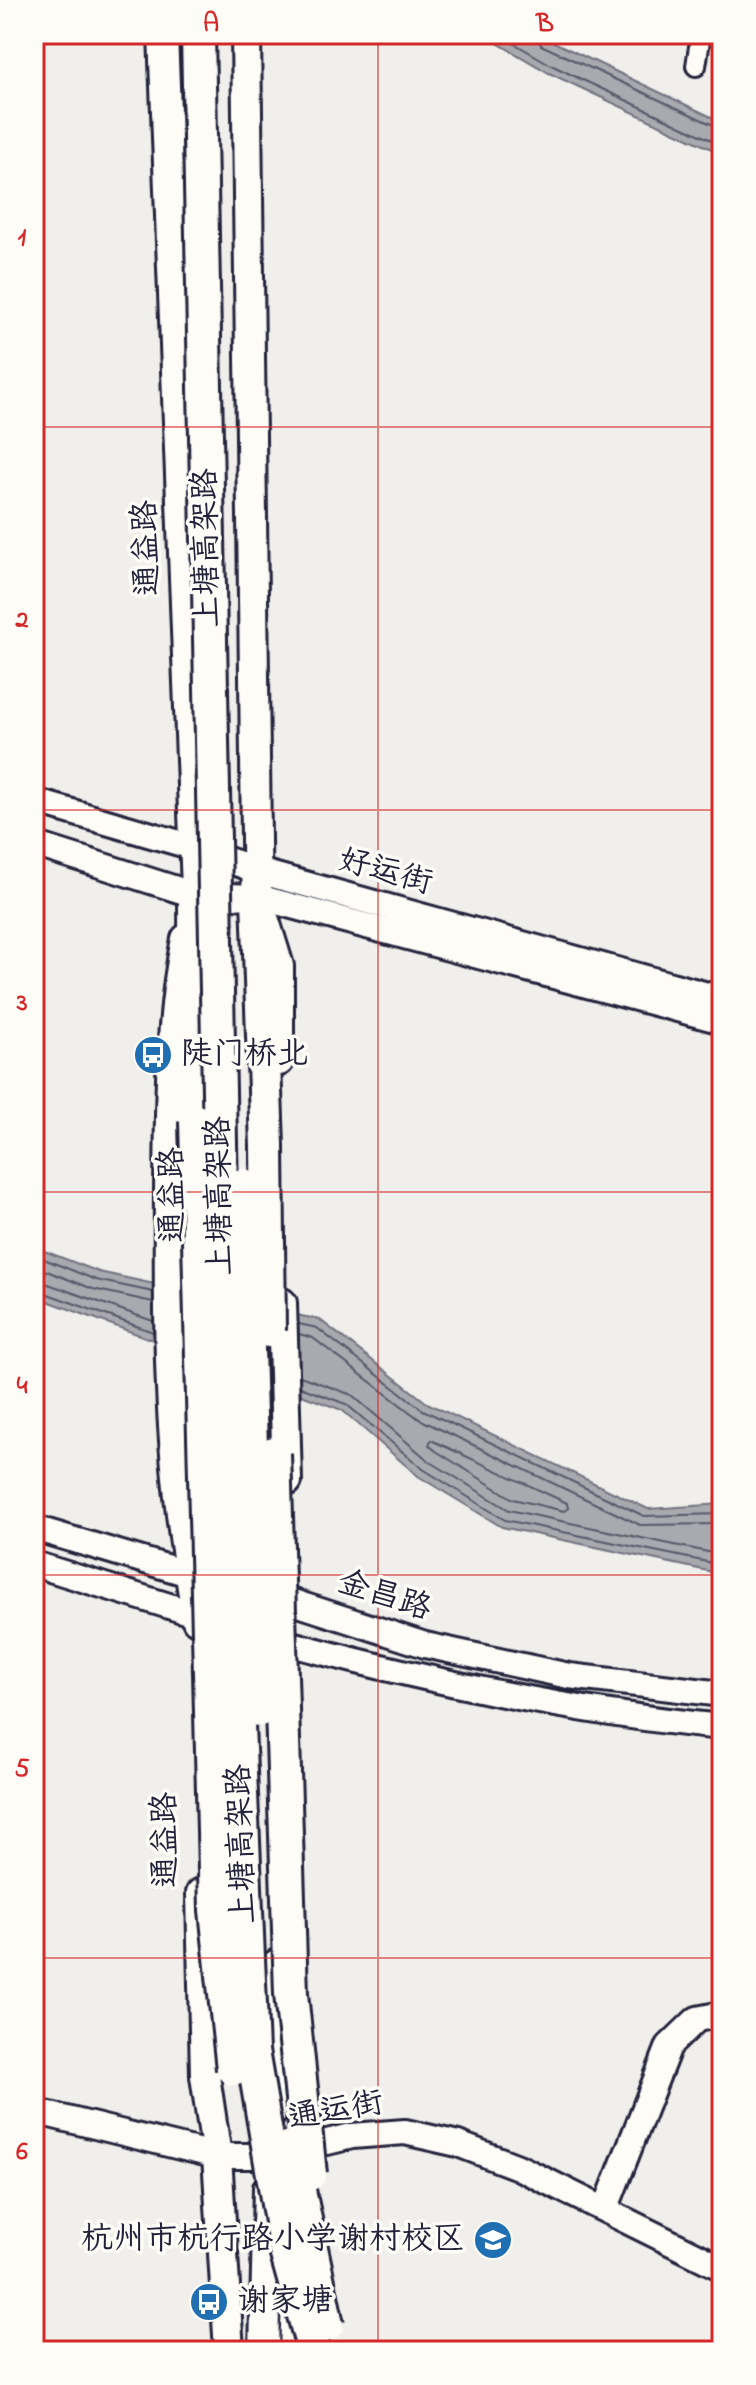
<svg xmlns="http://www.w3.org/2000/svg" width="756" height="2385" viewBox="0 0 756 2385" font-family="'Indie Flower','LXGW WenKai TC',sans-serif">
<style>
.water{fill:#a9a9b0;stroke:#737381;stroke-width:2}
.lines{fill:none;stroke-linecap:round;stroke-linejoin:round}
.shore{stroke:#58586a;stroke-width:2}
.street-casing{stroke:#22223b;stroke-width:24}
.secondary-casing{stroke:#22223b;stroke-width:30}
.primary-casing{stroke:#22223b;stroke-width:34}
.highway-casing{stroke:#22223b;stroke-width:38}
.street{stroke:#fdfcf7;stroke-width:18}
.secondary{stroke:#fdfcf7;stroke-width:24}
.primary{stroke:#fdfcf7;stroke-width:28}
.highway{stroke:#fdfcf7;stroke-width:32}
.highway-bridge-casing{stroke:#22223b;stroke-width:38;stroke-linecap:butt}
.highway-bridge{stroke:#fdfcf7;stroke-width:32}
.grid{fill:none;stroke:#d62828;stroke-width:2;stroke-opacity:0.55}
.labels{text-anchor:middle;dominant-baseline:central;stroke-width:7;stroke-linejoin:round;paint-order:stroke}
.street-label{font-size:32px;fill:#22223b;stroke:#fdfcf7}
.poi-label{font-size:32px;fill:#22223b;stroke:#fdfcf7;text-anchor:start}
.neatline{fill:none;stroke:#d62828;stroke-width:3}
.grid-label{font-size:26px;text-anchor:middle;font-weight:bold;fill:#d62828}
</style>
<rect width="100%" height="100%" fill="#f0efec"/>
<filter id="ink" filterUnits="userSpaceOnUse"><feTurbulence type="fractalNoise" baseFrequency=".0125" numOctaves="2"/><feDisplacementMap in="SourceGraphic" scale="16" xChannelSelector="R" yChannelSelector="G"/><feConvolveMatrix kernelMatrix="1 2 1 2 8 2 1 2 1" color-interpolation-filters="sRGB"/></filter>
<g filter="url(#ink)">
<!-- water -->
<path class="water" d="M482 34H537L722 122V154L549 73Z
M34 1247 99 1272 320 1320 427 1403 648 1509 722 1504V1574L502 1527 418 1476 342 1410 34 1296Z"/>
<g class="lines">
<!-- shore -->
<path class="shore" d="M498 34 553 66 722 145
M536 34 541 45 722 129
M34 1255 96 1280 153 1292
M34 1266 93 1289 153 1302
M34 1279 153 1321
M34 1289 153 1332
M299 1324 317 1328 423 1410 644 1516 722 1514
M299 1334 313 1338 419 1419 640 1525 722 1524
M300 1376 352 1395 429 1461 509 1510 722 1555
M300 1387 346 1404 423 1469 505 1520 722 1565
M431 1440 567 1503 568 1509 564 1511 513 1499 436 1451 429 1445Z"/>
<!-- street casing -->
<g class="street-casing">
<path id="street" d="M696 66 701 34"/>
</g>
<!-- secondary casing -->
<g class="secondary-casing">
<path id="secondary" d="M34 801 193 847 258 871 722 999
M34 844 195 895 258 897 722 1021
M34 1528 206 1579
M34 1564 211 1619
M265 1593 425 1645 569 1676 722 1694
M265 1637C416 1678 567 1712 722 1727
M34 2111 217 2156H269L352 2136 405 2132 458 2144 518 2167 722 2268
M605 2210 669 2046 697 2019 722 2014"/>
</g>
<!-- primary casing -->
<g class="primary-casing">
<path id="primary" d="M163 34 197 915
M246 34 257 919
M265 921 279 966V1061
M186 939C169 1022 170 1109 169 1193 168 1316 168 1442 188 1563
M282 1303 287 1481
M197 1620 190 1575 200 1535
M201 1893 205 2076 217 2156 229 2351
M271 2114 277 1964
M264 2351 268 2188
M294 2351 296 2302"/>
</g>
<!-- highway casing -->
<g class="highway-casing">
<path id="highway" d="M195 895 196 1121
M258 897 267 1146"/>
</g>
<!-- street -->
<use href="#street" class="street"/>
<!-- secondary -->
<use href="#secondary" class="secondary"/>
<!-- primary -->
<use href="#primary" class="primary"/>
<!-- highway -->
<use href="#highway" class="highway"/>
<!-- highway-bridge casing -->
<g class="highway-bridge-casing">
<path id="highway-bridge" d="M198 34 226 1445 252 2051 286 2251 314 2351
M196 1121 216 1910 233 2069
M267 1146 269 1331
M243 1185 259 1710
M274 1453 291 1994 310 2174
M290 2147 327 2325"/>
</g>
<!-- highway-bridge -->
<use href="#highway-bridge" class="highway-bridge"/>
</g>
</g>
<!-- grid -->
<path class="grid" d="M378 34V2351M34 427H722M34 810H722M34 1192H722M34 1575H722M34 1958H722"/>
<!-- icons -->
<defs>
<g id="bus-disc" transform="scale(2)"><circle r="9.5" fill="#1f6fb2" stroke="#fdfcf7"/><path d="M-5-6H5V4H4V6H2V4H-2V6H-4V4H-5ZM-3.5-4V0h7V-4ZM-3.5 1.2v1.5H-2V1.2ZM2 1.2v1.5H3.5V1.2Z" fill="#fff"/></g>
<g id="school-disc" transform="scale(2)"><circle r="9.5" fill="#1f6fb2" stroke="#fdfcf7"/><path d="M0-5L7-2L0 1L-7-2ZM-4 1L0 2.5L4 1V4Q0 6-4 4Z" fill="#fff"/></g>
</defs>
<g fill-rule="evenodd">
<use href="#bus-disc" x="153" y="1055"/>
<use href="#school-disc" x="493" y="2240"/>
<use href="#bus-disc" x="209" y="2302"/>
</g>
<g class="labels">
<!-- street labels -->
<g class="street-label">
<text transform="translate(148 548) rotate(-92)">通益路</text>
<text transform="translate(208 548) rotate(-91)">上塘高架路</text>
<text transform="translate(385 873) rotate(15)">好运街</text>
<text transform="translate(174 1195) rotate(-91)">通益路</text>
<text transform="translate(221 1196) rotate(-91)">上塘高架路</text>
<text transform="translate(384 1597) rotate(18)">金昌路</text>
<text transform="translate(167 1840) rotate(-91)">通益路</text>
<text transform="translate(243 1844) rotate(-92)">上塘高架路</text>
<text transform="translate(336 2112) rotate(-10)">通运街</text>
</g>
<!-- poi labels -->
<g class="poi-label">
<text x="181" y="1055">陡门桥北</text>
<text x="465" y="2240" text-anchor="end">杭州市杭行路小学谢村校区</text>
<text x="237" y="2302">谢家塘</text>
</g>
</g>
<!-- margin -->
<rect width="756" height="2385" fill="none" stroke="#fdfcf7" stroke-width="88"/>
<rect x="44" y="44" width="668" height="2297" class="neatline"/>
<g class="grid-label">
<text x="211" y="31">A</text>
<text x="545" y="31">B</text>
<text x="22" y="245">1</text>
<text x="22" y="627">2</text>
<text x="22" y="1010">3</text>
<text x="22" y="1393">4</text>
<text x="22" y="1776">5</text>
<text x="22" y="2159">6</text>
</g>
</svg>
